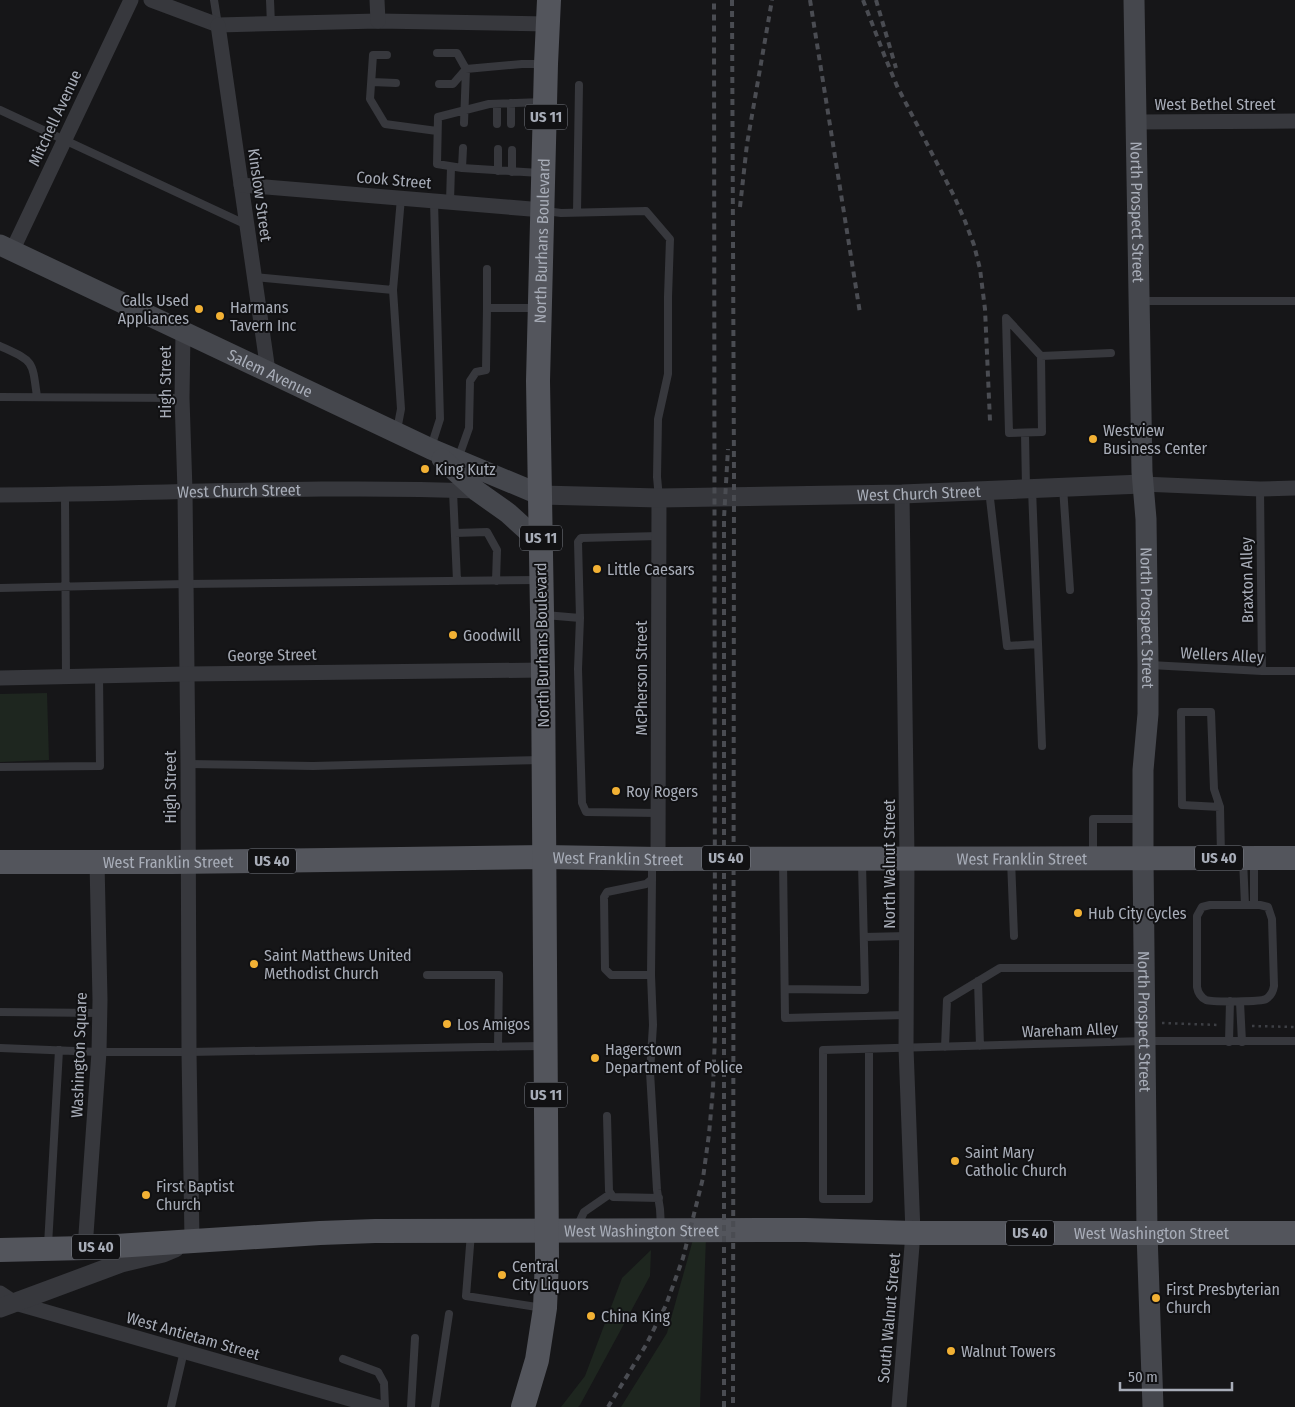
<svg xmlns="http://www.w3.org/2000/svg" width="1295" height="1407" viewBox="0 0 1295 1407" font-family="'Fira Sans Condensed',sans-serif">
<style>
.green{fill:#1e261f}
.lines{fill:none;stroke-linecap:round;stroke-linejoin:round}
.path{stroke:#3d3f44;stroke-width:2.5;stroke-dasharray:2.5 4;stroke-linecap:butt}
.service{stroke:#37383d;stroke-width:8}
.minor{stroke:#37383d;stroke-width:15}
.tertiary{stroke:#37383d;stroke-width:19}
.secondary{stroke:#45474d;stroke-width:21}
.primary{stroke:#53555c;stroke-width:24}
.rail{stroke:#4a4c52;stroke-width:4;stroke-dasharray:6 5;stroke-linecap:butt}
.poi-dot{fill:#f2b134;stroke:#111113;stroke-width:2}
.labels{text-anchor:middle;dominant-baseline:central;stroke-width:4;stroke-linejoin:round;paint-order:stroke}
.shield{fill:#111113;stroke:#7b7e86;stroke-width:1}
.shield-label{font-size:15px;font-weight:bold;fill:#a8adb8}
.street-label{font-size:16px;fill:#a8adb8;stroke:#111113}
.poi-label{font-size:16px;fill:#a8adb8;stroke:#111113;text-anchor:start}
</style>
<rect width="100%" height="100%" fill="#161618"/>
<!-- green -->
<path class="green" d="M47 693 49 760 0 762V694Z
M694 1236 706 1237 700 1407H621L667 1333Z
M651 1250 650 1276 580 1405 578 1407H561L585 1376 622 1278Z"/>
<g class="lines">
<!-- path -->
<path class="path" d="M1162 1023 1219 1025
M1252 1026 1295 1027"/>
<!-- service -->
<path class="service" d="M214 0 218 25
M270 0 271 24
M437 53H457L466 69 464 123
M387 55H373L370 99 385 124 437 131
M372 82 396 83
M439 84H453L466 69 522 64H544
M511 103V124
M497 104V124
M0 110 247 225
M498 149V171
M512 150V172
M462 168 463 148
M540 173 462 168 437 164 438 117 489 104 543 102
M450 202 451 167
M546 211 561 213 646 211 670 239 668 297V374L658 419 657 477 659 498
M577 212 579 85
M254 277 393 290 401 198
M393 290 401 409 397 430
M1140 301H1295
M487 308V269
M1006 318 1041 356 1042 432 1009 433Z
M0 346C34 362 32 359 37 397
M1041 356 1111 353
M0 397 182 398
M1025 433 1026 488
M431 447 440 419 434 201
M458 459 469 428 470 381 476 372 486 370 487 308H538
M1063 487 1070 590
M1032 489 1042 746
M1260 489 1262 671
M989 490 1007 646 1038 644
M453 491 457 581
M65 495 66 677
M455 533 487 532 497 550 496 581
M0 588 186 584 540 580
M545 615 580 618
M1150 665 1262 671H1295
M188 764 313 766 541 760
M0 767 100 766 99 676
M1220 807 1182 805 1181 712H1211L1214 789 1220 807 1221 856
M658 813 586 812 582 803 578 669 580 618 578 542 581 538 659 536
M1093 855V819H1141
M783 860 785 1018 906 1015
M1011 860 1014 936
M1243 860 1245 905
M652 861V879L646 884 607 892 604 897 605 969 611 975H651L652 879
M1210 905H1260L1268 907 1272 919 1274 986C1273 992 1271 996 1266 999 1261 1002 1212 1002 1206 1000 1200 997 1198 993 1197 987V916L1202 907Z
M1254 905V862
M864 937 907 936
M427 975H499L498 1047
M651 975 653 1025 650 1072 657 1190 660 1209 661 1227
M978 981 980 1046
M785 989 865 990 862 863
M1240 1002 1242 1042
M0 1012 100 1013
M1229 1042 1230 1001
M945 1047 947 1000 1000 968H1142
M0 1048 99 1052H189L543 1046
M869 1050V1199H823V1050L1145 1041H1295
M607 1116 609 1191 613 1197 659 1198
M577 1227 584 1212 610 1194
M471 1233 466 1296 543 1308
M48 1245 59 1050
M343 1359 378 1372 384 1383 385 1407
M171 1407 184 1351
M411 1407 415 1338
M435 1407 449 1314"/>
<!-- minor -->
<g class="minor">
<path d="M151 0 218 25 378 21 548 24"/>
<path d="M377 0 378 21"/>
<path d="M218 25 268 371"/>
<path d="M1136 122 1295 121"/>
<path d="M241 185 543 210"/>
<path d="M12 251 131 0"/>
<path d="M183 332 182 398 185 491 188 764 189 1052 192 1241"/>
<path d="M1142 484 1260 489 1295 488"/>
<path id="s1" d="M0 495C159 494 318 485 477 491"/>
<path d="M0 678 186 674 543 670"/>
<path d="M658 859 659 498"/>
<path d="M85 1248 99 1052 100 1000 97 862"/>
<path d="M0 1293 15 1303 378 1407"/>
<path d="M899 1407 913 1233 906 1048 907 858 902 494"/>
</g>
<!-- tertiary -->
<g class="tertiary">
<path id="s2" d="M541 495 659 498 902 494 1142 484"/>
<path d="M0 1308 121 1263 163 1253 175 1248"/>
</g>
<!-- secondary -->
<g class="secondary">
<path id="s3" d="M1134 0 1142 472 1146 519 1148 665V714L1143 770V858L1147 1233 1153 1407"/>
<path id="s4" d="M0 245 431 449 541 495"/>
<path d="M442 459 477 491 508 513 541 543"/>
</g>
<!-- primary -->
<g class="primary">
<path id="s5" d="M0 862H173L545 857 658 859 1295 858"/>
<path id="s6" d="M0 1250 85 1248 320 1233 375 1231 805 1230 913 1233H1295"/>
<path id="s7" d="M523 1407 537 1360 545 1308 547 1258 543 670 538 381 546 64 549 0"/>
</g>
<!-- rail -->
<path class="rail" d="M732 0 734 476 733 1407
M810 0 860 313
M863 0 885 57 897 86 954 196 965 221 974 245 980 269 985 309 990 421
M876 0 896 68
M740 207 747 144 772 0
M608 1407 646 1345 666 1305 683 1258 703 1178 709 1134 713 1089 715 1034 714 0
M724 1407V518L728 449"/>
</g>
<!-- markers -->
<g class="poi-dot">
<circle cx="199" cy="309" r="5"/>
<circle cx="220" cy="316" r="5"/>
<circle cx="1093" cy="439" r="5"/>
<circle cx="425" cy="469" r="5"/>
<circle cx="597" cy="569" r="5"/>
<circle cx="453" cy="635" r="5"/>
<circle cx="616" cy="791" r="5"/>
<circle cx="1078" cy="913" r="5"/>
<circle cx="254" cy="964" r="5"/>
<circle cx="447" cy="1024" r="5"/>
<circle cx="595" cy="1058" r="5"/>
<circle cx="955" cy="1161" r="5"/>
<circle cx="146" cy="1195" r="5"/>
<circle cx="502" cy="1275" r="5"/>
<circle cx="1156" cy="1298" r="5"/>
<circle cx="591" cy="1316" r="5"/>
<circle cx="951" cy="1351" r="5"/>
</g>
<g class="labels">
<!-- shield labels -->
<g class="shield">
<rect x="525" y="104.5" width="42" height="25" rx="4"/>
<rect x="520" y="525.5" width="42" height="25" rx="4"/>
<rect x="702" y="845.5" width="48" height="25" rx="4"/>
<rect x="1195" y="845.5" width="48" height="25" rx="4"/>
<rect x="248" y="848.5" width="48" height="25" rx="4"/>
<rect x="525" y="1082.5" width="42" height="25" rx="4"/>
<rect x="1006" y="1220.5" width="48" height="25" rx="4"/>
<rect x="72" y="1234.5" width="48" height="25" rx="4"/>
</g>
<g class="shield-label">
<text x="546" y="117">US 11</text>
<text x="541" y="538">US 11</text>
<text x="726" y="858">US 40</text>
<text x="1219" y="858">US 40</text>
<text x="272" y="861">US 40</text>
<text x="546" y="1095">US 11</text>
<text x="1030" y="1233">US 40</text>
<text x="96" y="1247">US 40</text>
</g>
<!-- street labels -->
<g class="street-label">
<text x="1215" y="104">West Bethel Street</text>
<text transform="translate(55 118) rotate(-65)">Mitchell Avenue</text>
<text transform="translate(394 180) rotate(5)">Cook Street</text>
<text transform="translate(260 195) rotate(82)">Kinslow Street</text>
<text stroke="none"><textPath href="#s3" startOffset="212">North Prospect Street</textPath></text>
<text stroke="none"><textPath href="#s7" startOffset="1169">North Burhans Boulevard</textPath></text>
<text stroke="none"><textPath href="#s4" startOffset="299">Salem Avenue</textPath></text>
<text transform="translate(165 382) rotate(-90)">High Street</text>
<text stroke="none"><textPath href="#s1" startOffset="239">West Church Street</textPath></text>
<text stroke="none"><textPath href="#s2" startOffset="378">West Church Street</textPath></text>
<text transform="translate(1247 580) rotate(-91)">Braxton Alley</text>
<text stroke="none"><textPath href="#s3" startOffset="618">North Prospect Street</textPath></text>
<text transform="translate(542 645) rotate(-91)">North Burhans Boulevard</text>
<text transform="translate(272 655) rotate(-1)">George Street</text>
<text transform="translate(1222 655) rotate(3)">Wellers Alley</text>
<text transform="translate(641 678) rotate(-90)">McPherson Street</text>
<text transform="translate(170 787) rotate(-90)">High Street</text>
<text stroke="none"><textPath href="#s5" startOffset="618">West Franklin Street</textPath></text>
<text stroke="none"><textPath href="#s5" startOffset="1022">West Franklin Street</textPath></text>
<text stroke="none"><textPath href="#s5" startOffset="168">West Franklin Street</textPath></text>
<text transform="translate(889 864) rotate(-90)">North Walnut Street</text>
<text stroke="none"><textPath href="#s3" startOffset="1022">North Prospect Street</textPath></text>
<text transform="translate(1070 1030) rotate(-2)">Wareham Alley</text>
<text transform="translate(79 1055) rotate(-88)">Washington Square</text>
<text stroke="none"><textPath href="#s6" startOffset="642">West Washington Street</textPath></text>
<text stroke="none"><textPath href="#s6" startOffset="1152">West Washington Street</textPath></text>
<text transform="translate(889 1318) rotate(-85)">South Walnut Street</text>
<text transform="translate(193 1336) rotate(16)">West Antietam Street</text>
</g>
<!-- poi labels -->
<g class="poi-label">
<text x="189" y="300" text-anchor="end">Calls Used<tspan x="189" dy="18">Appliances</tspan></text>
<text x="230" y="307">Harmans<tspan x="230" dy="18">Tavern Inc</tspan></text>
<text x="1103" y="430">Westview<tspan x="1103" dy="18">Business Center</tspan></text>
<text x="435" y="469">King Kutz</text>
<text x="607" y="569">Little Caesars</text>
<text x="463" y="635">Goodwill</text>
<text x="626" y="791">Roy Rogers</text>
<text x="1088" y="913">Hub City Cycles</text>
<text x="264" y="955">Saint Matthews United<tspan x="264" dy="18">Methodist Church</tspan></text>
<text x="457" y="1024">Los Amigos</text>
<text x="605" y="1049">Hagerstown<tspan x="605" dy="18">Department of Police</tspan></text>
<text x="965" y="1152">Saint Mary<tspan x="965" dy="18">Catholic Church</tspan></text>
<text x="156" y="1186">First Baptist<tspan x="156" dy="18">Church</tspan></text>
<text x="512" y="1266">Central<tspan x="512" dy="18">City Liquors</tspan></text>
<text x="1166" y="1289">First Presbyterian<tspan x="1166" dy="18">Church</tspan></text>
<text x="601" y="1316">China King</text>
<text x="961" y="1351">Walnut Towers</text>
</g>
</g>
<!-- scale -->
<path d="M1120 1382v8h112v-8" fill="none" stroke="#a8adb8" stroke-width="2.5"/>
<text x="1128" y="1382" font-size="15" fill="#a8adb8" stroke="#111113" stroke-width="4" paint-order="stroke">50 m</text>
</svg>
